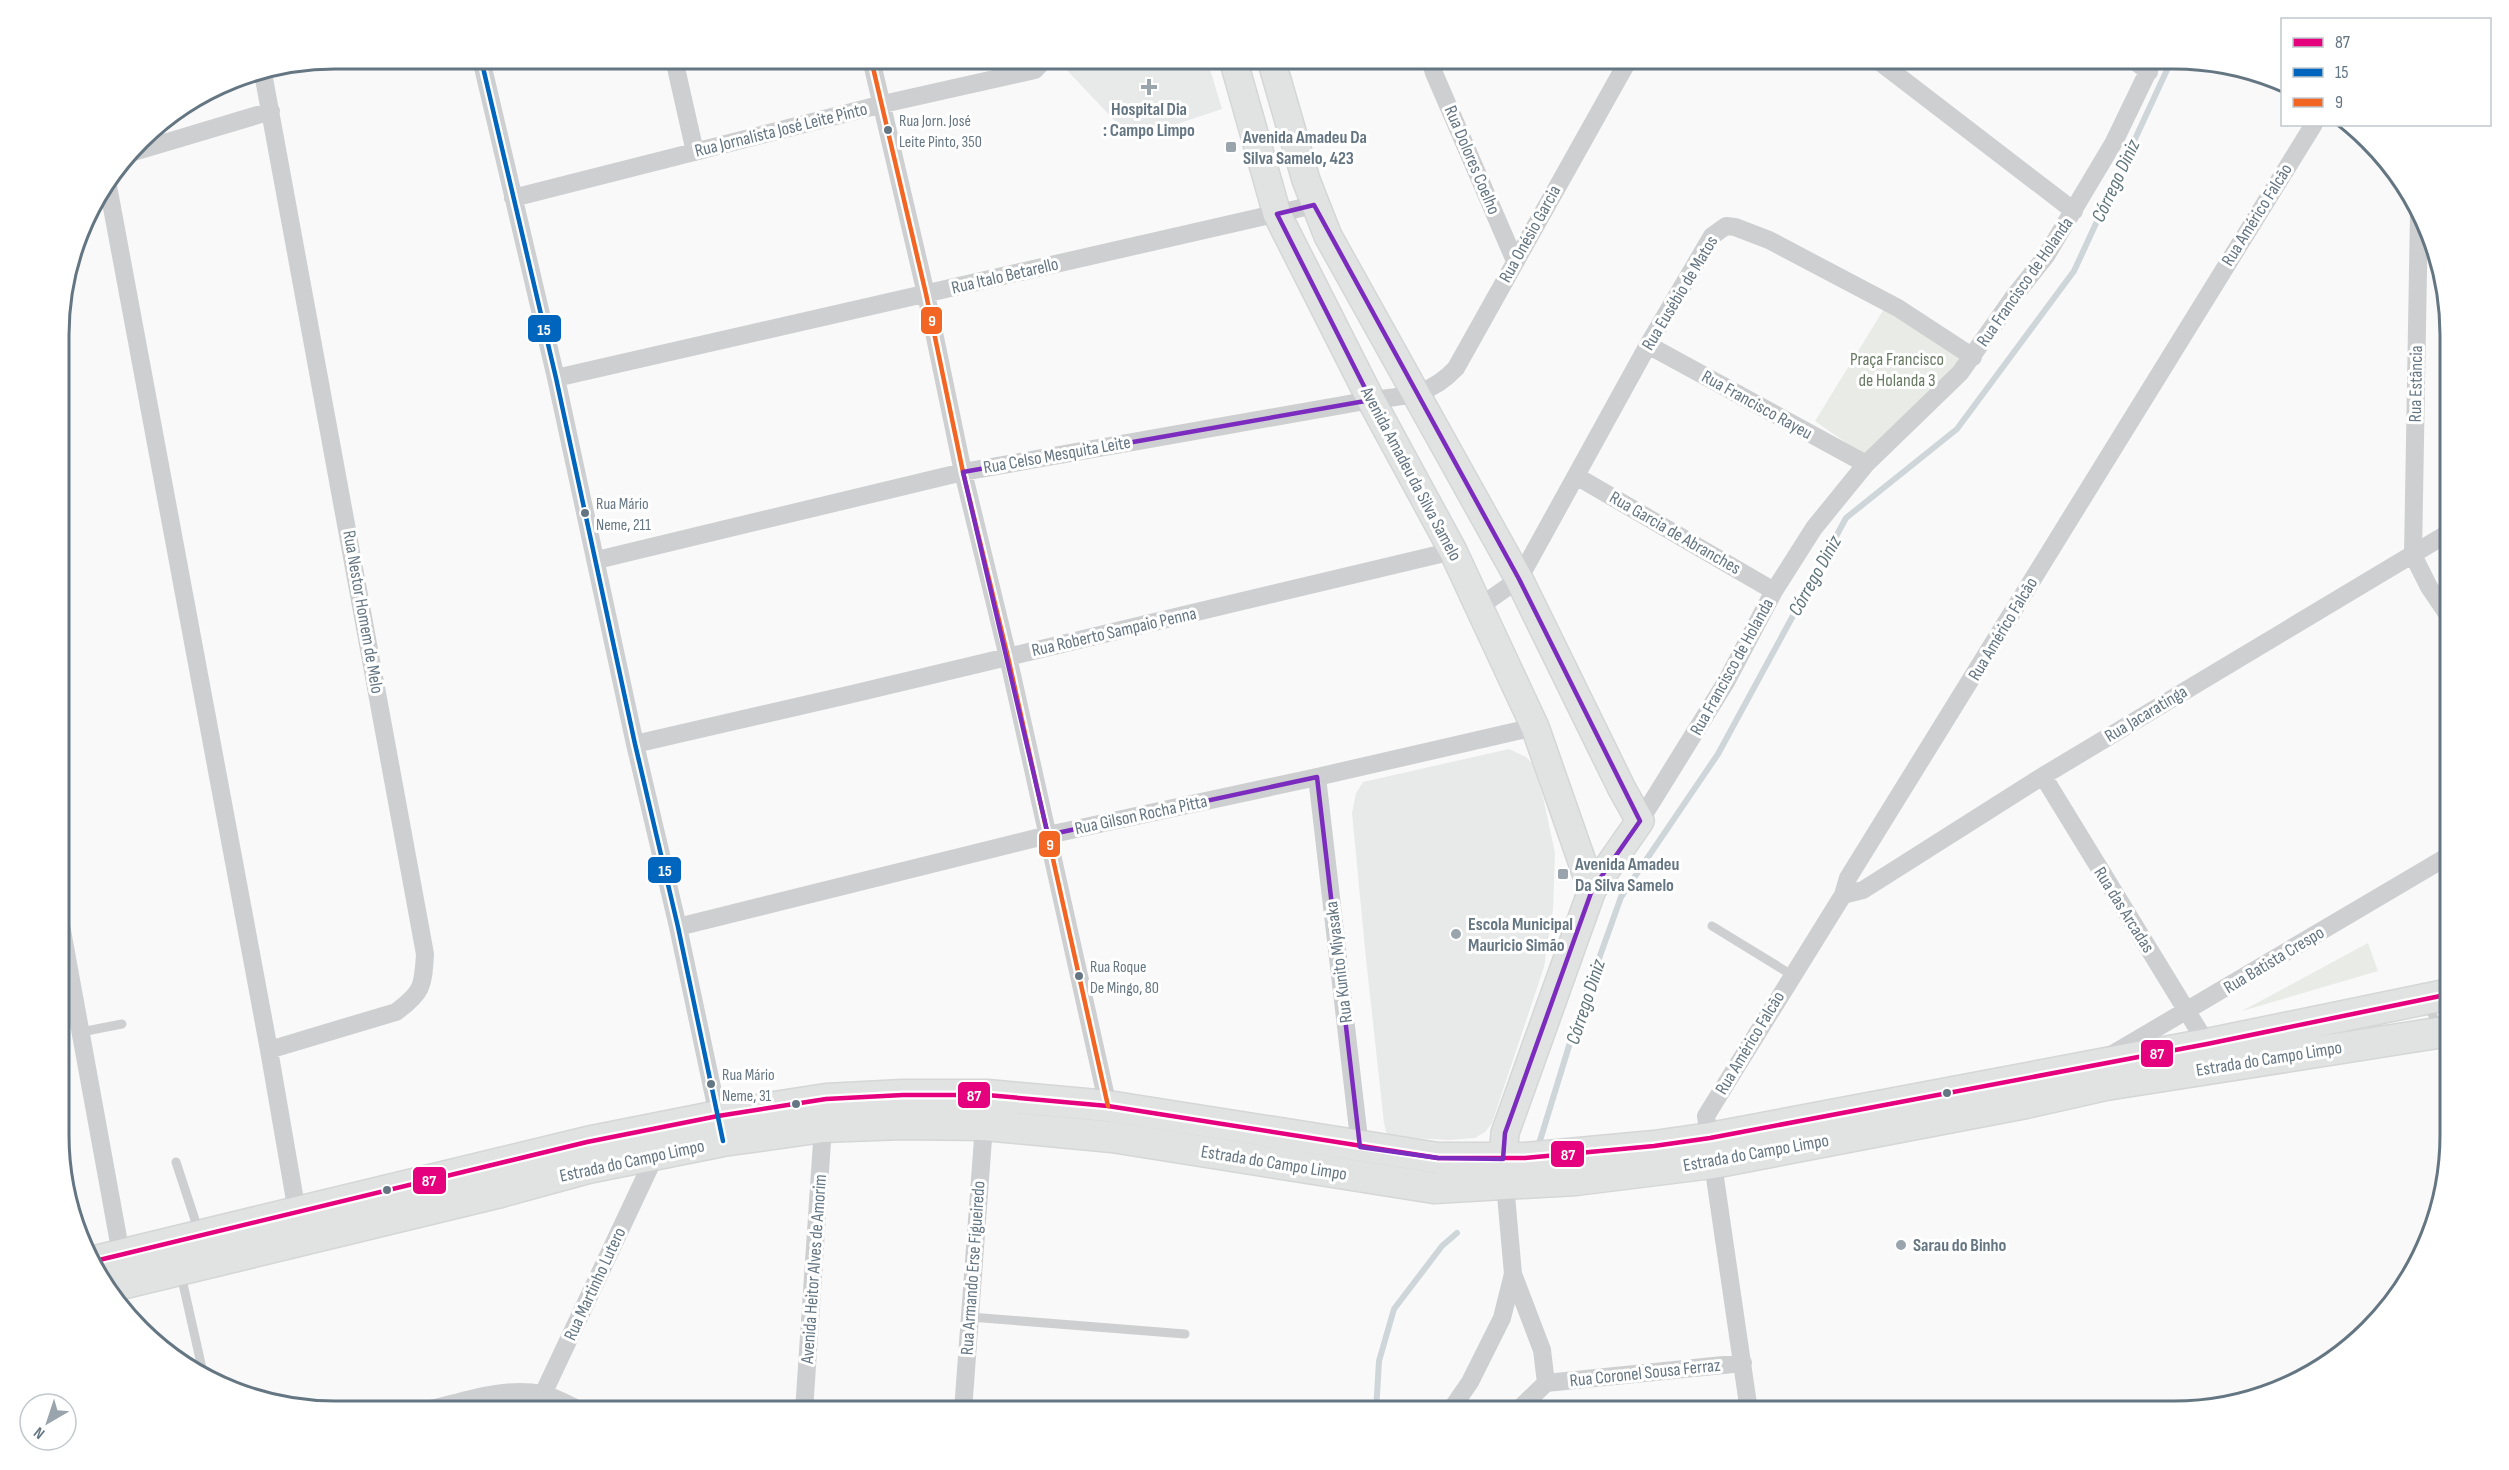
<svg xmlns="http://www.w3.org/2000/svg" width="2509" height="1470" viewBox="0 0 2509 1470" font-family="'Sofia Sans Condensed',sans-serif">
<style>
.built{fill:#e8e9e9}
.green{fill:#e8ebe6}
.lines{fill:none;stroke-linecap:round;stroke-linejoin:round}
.stream{stroke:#ced6d9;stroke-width:6}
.secondary-casing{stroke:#d5d6d7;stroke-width:30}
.primary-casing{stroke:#d5d6d7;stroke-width:33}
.lane{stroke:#cecfd0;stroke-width:9}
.street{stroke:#cecfd0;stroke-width:18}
.secondary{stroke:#e1e2e2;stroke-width:27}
.primary{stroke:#e1e2e2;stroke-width:30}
.bus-1-casing{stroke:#fff;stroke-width:9}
.bus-2-casing{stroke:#fff;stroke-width:9}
.bus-3-casing{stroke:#fff;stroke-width:9}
.bus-1{stroke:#e5007d;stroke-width:4.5}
.bus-2{stroke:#0065bd;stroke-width:4.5}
.bus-3{stroke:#f26522;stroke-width:4.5}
.marked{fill:none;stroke:#7b2cbf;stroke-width:4.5;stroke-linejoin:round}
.poi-dot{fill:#99a4ac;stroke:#fff;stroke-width:2}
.bus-dot{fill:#657683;stroke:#fff;stroke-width:2}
.labels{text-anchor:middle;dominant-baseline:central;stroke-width:6;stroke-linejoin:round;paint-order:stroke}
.bus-label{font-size:16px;fill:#657683;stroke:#fff;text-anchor:start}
.poi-label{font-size:18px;font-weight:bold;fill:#657683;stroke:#fff;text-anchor:start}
.street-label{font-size:18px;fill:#657683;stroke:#fff}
.park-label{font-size:18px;fill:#687a64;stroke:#fff}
.water-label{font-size:20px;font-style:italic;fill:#60757c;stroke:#fff}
.rim{fill:none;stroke:#657683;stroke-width:3}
.line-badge{stroke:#fff;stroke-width:2}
.badge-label{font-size:16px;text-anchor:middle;font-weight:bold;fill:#fff}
</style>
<rect width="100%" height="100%" fill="#f9f9f9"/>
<!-- built -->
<path class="built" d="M1067 59H1207L1222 109 1132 139 1062 65Z
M1509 749 1526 757 1533 764 1543 797 1555 853 1553 909 1544 967 1492 1123 1485 1132 1475 1138 1449 1140 1392 1137 1386 1132 1384 1123 1366 959 1352 813 1356 793 1363 782Z"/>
<!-- green -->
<path class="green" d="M1884 309 1965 362 1865 456 1815 421Z
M2368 943 2378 971 2242 1011Z"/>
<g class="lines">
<!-- stream -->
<path class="stream" d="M1538 1147 1576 1023 1621 897 1718 754 1846 518 1957 429 2074 271 2172 59
M1376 1411 1379 1361 1394 1309 1442 1246 1457 1233"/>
<!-- secondary casing -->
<g class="secondary-casing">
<path id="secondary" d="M1233 59 1277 214 1371 400 1453 551 1479 607 1535 727 1592 890
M1271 59 1306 180 1328 236 1519 579 1622 789 1640 821 1592 890 1505 1133 1503 1159 1505 1178"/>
</g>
<!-- primary casing -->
<g class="primary-casing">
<path id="primary" d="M95 1261 587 1142 718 1116 826 1099 903 1095H987L1108 1106 1438 1158H1525L1654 1146 1710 1138 2207 1044 2450 994
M105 1288 497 1193 588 1168 723 1141 823 1127 902 1124 984 1125 1112 1137 1434 1188 1576 1180 1713 1163 2026 1103 2106 1085 2450 1031"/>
</g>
<!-- lane -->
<path class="lane" d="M1712 926 1792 975
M2428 1004 2450 1057
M81 1032 122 1024
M176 1162 199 1232
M181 1275 204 1377
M970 1317 1185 1334"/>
<!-- street -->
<path class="street" d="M481 59 556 378 635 744 678 927 720 1125
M674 59 695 152
M871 59 926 294 963 472 1008 657 1108 1106
M1430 59 1434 73 1515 261
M1876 59 2074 211
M2132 59 2149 72
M263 73 425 954C423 986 423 992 396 1012L269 1050
M134 152 271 111
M108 186 269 1050 297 1212
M513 198 883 104 1035 70 1045 59
M2419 213 2413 555 2429 587 2450 618
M1648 345 1866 464
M556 378 1314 205
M1576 476 1774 591
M597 560 963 472 1371 400C1406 396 1430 396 1456 368L1629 59
M1479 607 1519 579 1648 345 1712 236 1726 226 1735 227 1769 240 1898 308 1973 357
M635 744 848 695 1453 551
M2043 776 2207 1044
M1317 777 1360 1147
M1640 821 1726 682 1774 591 1814 528 1866 464 1960 373 2015 295 2046 256 2114 142 2154 59
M1843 895 1863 890 2043 776 2450 532
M61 925 121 1254
M678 927 1048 835 1317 777 1535 727
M2111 1055 2450 855
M1505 1184 1513 1274 1542 1350 1546 1383
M1546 1383 1743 1363
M423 1411C460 1403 503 1386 542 1394 556 1397 569 1405 581 1411
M535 1411 655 1156
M804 1411 823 1127
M963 1411 984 1125
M1450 1411 1470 1382 1502 1318 1513 1274
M1517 1411 1546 1383
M1749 1411 1706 1116 1843 895 1848 878 2314 124"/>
<!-- secondary -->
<use href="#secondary" class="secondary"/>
<!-- primary -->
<use href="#primary" class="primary"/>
<!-- bus-1 casing -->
<g class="bus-1-casing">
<path id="bus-1" d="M95 1261 587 1142 718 1116 826 1099 903 1095H987L1108 1106 1438 1158H1525L1654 1146 1710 1138 2207 1044 2450 994"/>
</g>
<!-- bus-2 casing -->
<g class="bus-2-casing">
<path id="bus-2" d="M481 59 556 378 635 744 678 927 723 1141"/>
</g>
<!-- bus-3 casing -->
<g class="bus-3-casing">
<path id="bus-3" d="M871 59 926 294 963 472 1008 657 1108 1106"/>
</g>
<!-- bus-1 -->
<use href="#bus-1" class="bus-1"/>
<!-- bus-2 -->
<use href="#bus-2" class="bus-2"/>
<!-- bus-3 -->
<use href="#bus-3" class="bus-3"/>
</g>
<!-- marked area -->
<path class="marked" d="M1314 205 1519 579 1640 821 1592 890 1505 1133 1503 1159 1438 1158 1360 1147 1317 777 1048 835 963 472 1371 400 1277 214Z"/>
<!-- markers -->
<g class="poi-dot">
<path d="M1146 78h6v6h6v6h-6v6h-6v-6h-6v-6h6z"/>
<rect x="1225" y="141" width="12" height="12" rx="3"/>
<rect x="1557" y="868" width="12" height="12" rx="3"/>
<circle cx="1456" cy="934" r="6"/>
<circle cx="1901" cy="1245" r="6"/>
</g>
<g class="bus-dot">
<circle cx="888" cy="130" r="5"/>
<circle cx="585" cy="513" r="5"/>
<circle cx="1079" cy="976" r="5"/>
<circle cx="711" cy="1084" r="5"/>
<circle cx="1947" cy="1093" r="5"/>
<circle cx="796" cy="1104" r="5"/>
<circle cx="387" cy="1190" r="5"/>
</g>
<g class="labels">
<!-- bus labels -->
<g class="bus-label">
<text x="899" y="121">Rua Jorn. José<tspan x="899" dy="21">Leite Pinto, 350</tspan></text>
<text x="596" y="504">Rua Mário<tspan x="596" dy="21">Neme, 211</tspan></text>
<text x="1090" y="967">Rua Roque<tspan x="1090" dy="21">De Mingo, 80</tspan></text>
<text x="722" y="1075">Rua Mário<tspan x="722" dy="21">Neme, 31</tspan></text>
</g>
<!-- poi labels -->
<g class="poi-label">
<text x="1149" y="109" text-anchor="middle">Hospital Dia<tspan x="1149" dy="21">: Campo Limpo</tspan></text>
<text x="1243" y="137">Avenida Amadeu Da<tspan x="1243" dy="21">Silva Samelo, 423</tspan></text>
<text x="1575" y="864">Avenida Amadeu<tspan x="1575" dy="21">Da Silva Samelo</tspan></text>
<text x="1468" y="924">Escola Municipal<tspan x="1468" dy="21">Mauricio Simão</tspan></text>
<text x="1913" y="1245">Sarau do Binho</text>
</g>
<!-- street labels -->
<g class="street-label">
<text transform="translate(781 130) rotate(-14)">Rua Jornalista José Leite Pinto</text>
<text transform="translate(1472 160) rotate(67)">Rua Dolores Coelho</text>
<text transform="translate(2257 215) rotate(-58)">Rua Américo Falcão</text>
<text transform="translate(1530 234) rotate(-61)">Rua Onésio Garcia</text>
<text transform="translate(1005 276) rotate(-13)">Rua Italo Betarello</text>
<text transform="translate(2025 282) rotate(-55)">Rua Francisco de Holanda</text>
<text transform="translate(1680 293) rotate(-59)">Rua Eusébio de Matos</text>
<text transform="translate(2416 384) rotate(-89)">Rua Estância</text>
<text transform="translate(1757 405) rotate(29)">Rua Francisco Rayeu</text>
<text transform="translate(1057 455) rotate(-10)">Rua Celso Mesquita Leite</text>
<text transform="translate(1411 474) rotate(62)">Avenida Amadeu da Silva Samelo</text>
<text transform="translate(1675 533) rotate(30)">Rua Garcia de Abranches</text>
<text transform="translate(363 612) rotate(80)">Rua Nestor Homem de Melo</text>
<text transform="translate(2003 629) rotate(-59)">Rua Américo Falcão</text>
<text transform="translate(1114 632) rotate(-13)">Rua Roberto Sampaio Penna</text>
<text transform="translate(1732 667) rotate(-61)">Rua Francisco de Holanda</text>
<text transform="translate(2146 714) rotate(-31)">Rua Jacaratinga</text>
<text transform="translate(1141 815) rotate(-12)">Rua Gilson Rocha Pitta</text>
<text transform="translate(2124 910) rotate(58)">Rua das Arcadas</text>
<text transform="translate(2274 960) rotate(-31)">Rua Batista Crespo</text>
<text transform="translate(1339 962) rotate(-97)">Rua Kunito Miyasaka</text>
<text transform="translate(1750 1043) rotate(-59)">Rua Américo Falcão</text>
<text transform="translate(2269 1059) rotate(-9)">Estrada do Campo Limpo</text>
<text transform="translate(1756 1153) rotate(-10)">Estrada do Campo Limpo</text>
<text transform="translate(632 1161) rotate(-12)">Estrada do Campo Limpo</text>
<text transform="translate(1274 1163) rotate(9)">Estrada do Campo Limpo</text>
<text transform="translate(973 1268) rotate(-86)">Rua Armando Erse Figueiredo</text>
<text transform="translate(814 1269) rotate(-86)">Avenida Heitor Alves de Amorim</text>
<text transform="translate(595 1284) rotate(-65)">Rua Martinho Lutero</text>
<text transform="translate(1645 1373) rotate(-6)">Rua Coronel Sousa Ferraz</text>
</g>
<!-- park labels -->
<g class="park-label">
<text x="1897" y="359">Praça Francisco<tspan x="1897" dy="21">de Holanda 3</tspan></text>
</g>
<!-- water labels -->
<g class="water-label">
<text transform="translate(2116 181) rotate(-65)">Córrego Diniz</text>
<text transform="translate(1815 576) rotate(-61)">Córrego Diniz</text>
<text transform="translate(1586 1002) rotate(-72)">Córrego Diniz</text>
</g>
</g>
<!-- crop -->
<path d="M0 0H2509V1470H0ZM335 69H2174A266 266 0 0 1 2440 335V1135A266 266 0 0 1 2174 1401H335A266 266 0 0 1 69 1135V335A266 266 0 0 1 335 69Z" fill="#fff" fill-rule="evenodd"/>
<path class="rim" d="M335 69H2174A266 266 0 0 1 2440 335V1135A266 266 0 0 1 2174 1401H335A266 266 0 0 1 69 1135V335A266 266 0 0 1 335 69Z"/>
<g class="line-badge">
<rect x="920" y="306" width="23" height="29" rx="6" fill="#f26522"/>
<rect x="527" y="314" width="35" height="29" rx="6" fill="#0065bd"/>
<rect x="1038" y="830" width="23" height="28" rx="6" fill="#f26522"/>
<rect x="647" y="856" width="35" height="28" rx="6" fill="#0065bd"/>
<rect x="2140" y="1039" width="34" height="29" rx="6" fill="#e5007d"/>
<rect x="957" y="1081" width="34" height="28" rx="6" fill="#e5007d"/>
<rect x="1550" y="1140" width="35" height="28" rx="6" fill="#e5007d"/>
<rect x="412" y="1166" width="35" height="29" rx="6" fill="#e5007d"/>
</g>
<g class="badge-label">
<text x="932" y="326">9</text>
<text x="544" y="335">15</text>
<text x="1050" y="850">9</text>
<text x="665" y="876">15</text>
<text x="2157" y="1059">87</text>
<text x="974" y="1101">87</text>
<text x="1568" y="1160">87</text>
<text x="429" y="1186">87</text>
</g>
<!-- legend -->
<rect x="2281" y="18" width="210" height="108" fill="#ffffff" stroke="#c1c8cd" stroke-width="1.5"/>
<rect x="2293" y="38" width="30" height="9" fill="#e5007d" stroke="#c1c8cd" stroke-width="1.5"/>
<text x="2335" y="48" font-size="18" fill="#657683">87</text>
<rect x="2293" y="68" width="30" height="9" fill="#0065bd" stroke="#c1c8cd" stroke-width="1.5"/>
<text x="2335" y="78" font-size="18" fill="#657683">15</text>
<rect x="2293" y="98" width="30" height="9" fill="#f26522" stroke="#c1c8cd" stroke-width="1.5"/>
<text x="2335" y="108" font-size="18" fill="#657683">9</text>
<!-- north arrow -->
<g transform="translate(48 1422) rotate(219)"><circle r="28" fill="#ffffff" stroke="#c1c8cd" stroke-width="1.5"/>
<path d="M0-4.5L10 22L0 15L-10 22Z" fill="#99a4ac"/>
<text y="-9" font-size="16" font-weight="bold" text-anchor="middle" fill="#657683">N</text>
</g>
</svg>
